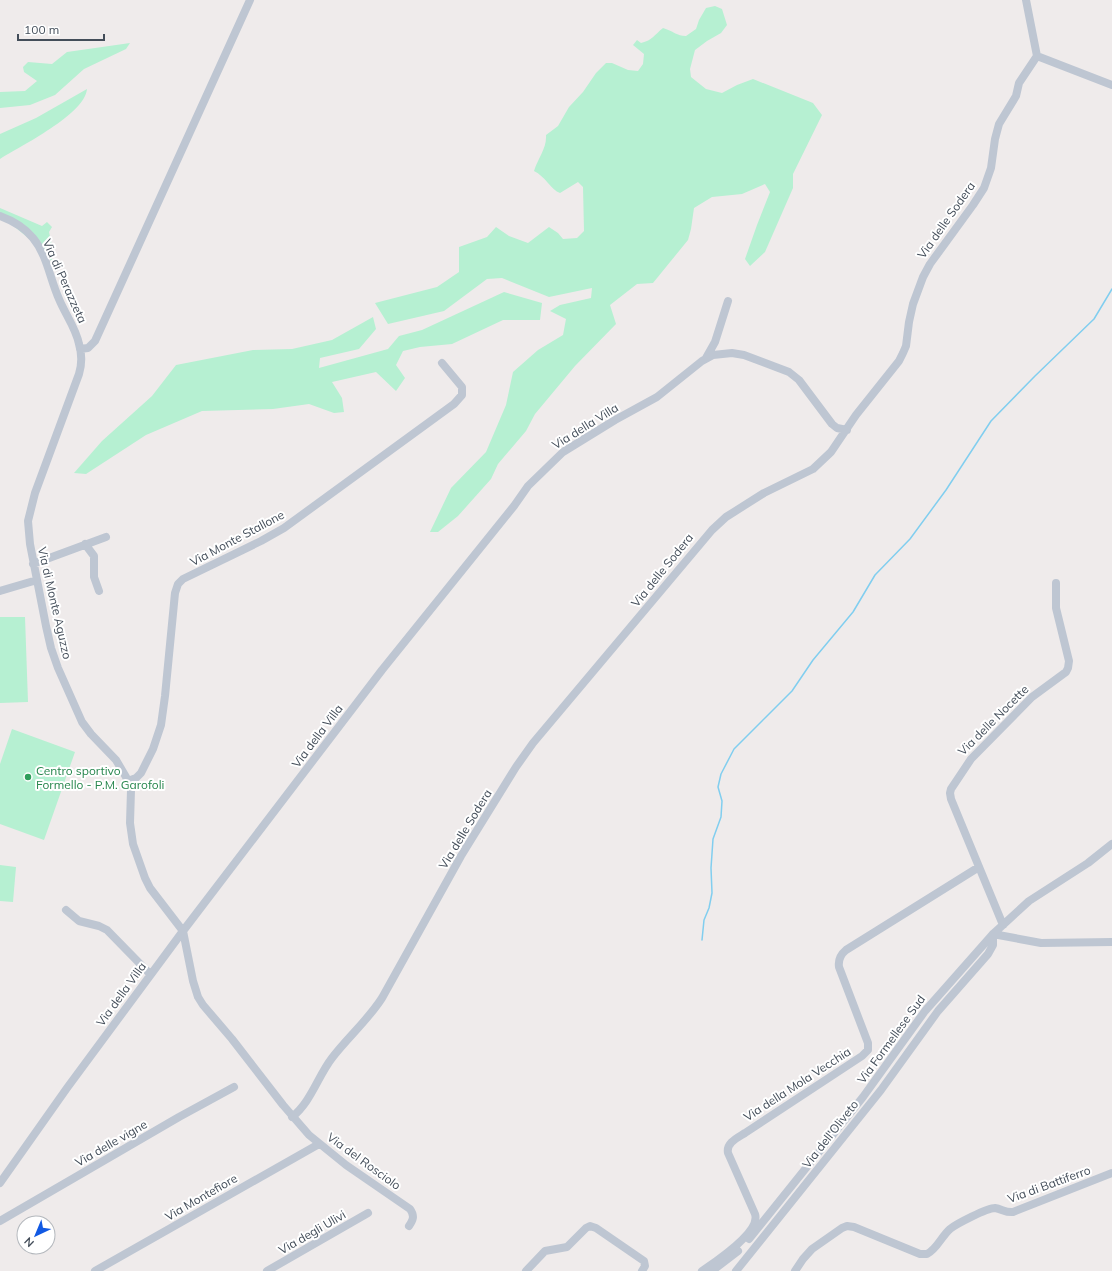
<svg xmlns="http://www.w3.org/2000/svg" width="1112" height="1271" viewBox="0 0 1112 1271" font-family="Mulish,sans-serif">
<style>
.green{fill:#b6f0d2}
.lines{fill:none;stroke-linecap:round;stroke-linejoin:round}
.stream{stroke:#81ceef;stroke-width:1.5}
.minor{stroke:#bec6d2;stroke-width:8}
.leisure-dot{fill:#2e9e5b;stroke:#fff;stroke-width:1.5}
.labels{text-anchor:middle;dominant-baseline:central;stroke-width:4;stroke-linejoin:round;paint-order:stroke}
.street-label{font-size:12px;fill:#434d59;stroke:#fff}
.leisure-label{font-size:12px;fill:#27864d;stroke:#fff;text-anchor:start}
</style>
<rect width="100%" height="100%" fill="#efebeb"/>
<!-- green -->
<path class="green" d="M715 6 722 9 727 25 721 33 707 41 695 50 690 69 691 77 706 89 722 93 737 85 753 79 813 103 822 115 793 174V188L765 252 750 266 745 259 757 225 770 192 765 184 742 194 712 197 694 208 691 229 688 240 653 283 637 284 610 305 616 324 575 366 535 414 526 431 498 464 491 479 458 516 438 532H430L451 488 486 452 506 405 513 372 538 350 563 335 566 319 550 311 560 305 591 298 592 288 549 297 502 278 487 279 444 311 388 324 375 303 437 287 459 272V247L487 237 496 227 509 236 528 243 549 227 558 233 563 239 577 238 584 231 583 187 578 182 560 193C551 190 545 176 534 171 538 158 547 148 546 135L558 126 569 107 583 92 596 73 606 63H612L628 70 638 71 643 64 644 54 633 45 637 40 641 43C653 40 654 35 663 28 673 31 677 36 686 36L696 29 699 20 706 8Z
M130 43 126 49 84 69 55 95 30 105 0 108V92L25 91 37 81 24 72 23 67 28 62 52 64 67 52Z
M87 89C85 114 21 146 0 159V134L36 118Z
M0 208 42 226 47 222 52 227 49 232 54 255 51 261 43 250 0 215Z
M504 292 542 303 540 320H503L452 344 420 347 403 351 396 365 405 378 396 391 376 372 332 382 342 398 344 412 334 413 309 404 273 409 202 411 146 435 86 474 74 473 102 441 152 396 176 365 253 350 292 349 332 340 373 317 376 329 359 349 320 358 319 368 388 349 399 336 422 330Z
M0 617H25L28 702 0 703Z
M12 729 75 752 44 840 0 824V764Z
M0 865 16 867 13 902 0 901Z"/>
<g class="lines">
<!-- stream -->
<path class="stream" d="M702 940 704 920 709 908 712 893 711 868 713 839 721 817 722 801 718 787 721 774 734 749 792 691 813 660 853 612 875 575 910 539 946 490 991 421 1035 376 1094 319 1112 289"/>
<!-- minor -->
<path class="minor" d="M1026 0 1037 56
M1037 56 1112 85
M0 216C11 220 25 228 33 238 47 255 50 279 59 299 65 314 76 328 79 344 82 354 82 364 79 374L35 493 28 521 30 544 46 626 51 648 58 668 82 722 91 734 116 760 126 777 131 790 130 823 133 844 145 878 150 888 183 931 193 981 198 997 203 1005 232 1039 283 1105 309 1135 346 1165 410 1209C415 1216 413 1220 409 1226
M80 349 88 348 95 341 250 0
M706 358 715 342 728 301
M85 544 94 556V577L99 591
M33 564 106 537
M0 591 37 580
M128 781 136 778 141 773 153 749 161 725 165 696 175 593 178 584 183 579 261 541 284 528 454 404 462 395V387L442 363
M66 910 79 921 99 926 107 930 150 974
M1003 925 951 799 950 793 951 789 971 759 1032 697 1066 672 1068 668 1069 661 1056 608V583
M292 1117C311 1102 318 1076 332 1058 348 1037 368 1020 382 998L461 856 516 767 533 743 712 530 726 517 764 493 813 469 831 452 856 415 899 361 903 353 906 346 909 322 913 304 923 277 930 264 973 205 984 188 991 168 995 139 999 124 1016 96 1019 83 1037 56
M0 1183 67 1088 183 931 382 670 514 506 528 486 563 452 615 420 657 397 702 361 713 355 732 353 744 355 789 372 799 380 832 424 837 428 847 430
M0 1221 179 1117 234 1087
M749 1239 863 1097 925 1011 993 934 1029 901 1088 863 1112 844
M95 1271 319 1144
M267 1271 368 1213
M526 1271 545 1251 567 1247 586 1228 590 1226 596 1228 644 1261 645 1266 642 1271
M702 1271C715 1262 761 1232 755 1214L728 1153C726 1143 737 1138 745 1133L862 1056 868 1050V1043L839 967C838 960 840 955 846 950L979 867
M712 1271 738 1251
M736 1271 881 1090 938 1011 988 954 993 945V934L1041 943 1112 942
M795 1271 803 1259 812 1249 842 1228 847 1226 854 1227 920 1254H927C937 1249 941 1237 950 1229 956 1224 987 1208 995 1208 1002 1209 1006 1213 1013 1212L1112 1173"/>
</g>
<!-- markers -->
<circle class="leisure-dot" cx="28" cy="777" r="4"/>
<g class="labels">
<!-- street labels -->
<g class="street-label">
<text transform="translate(946 220) rotate(-55)">Via delle Sodera</text>
<text transform="translate(65 281) rotate(66)">Via di Perazzeta</text>
<text transform="translate(585 426) rotate(-32)">Via della Villa</text>
<text transform="translate(237 538) rotate(-28)">Via Monte Stallone</text>
<text transform="translate(662 570) rotate(-51)">Via delle Sodera</text>
<text transform="translate(55 603) rotate(77)">Via di Monte Aguzzo</text>
<text transform="translate(993 720) rotate(-45)">Via delle Nocette</text>
<text transform="translate(317 736) rotate(-53)">Via della Villa</text>
<text transform="translate(465 829) rotate(-59)">Via delle Sodera</text>
<text transform="translate(121 994) rotate(-54)">Via della Villa</text>
<text transform="translate(891 1039) rotate(-54)">Via Formellese Sud</text>
<text transform="translate(797 1084) rotate(-33)">Via della Mola Vecchia</text>
<text transform="translate(830 1134) rotate(-52)">Via dell'Oliveto</text>
<text transform="translate(111 1143) rotate(-30)">Via delle vigne</text>
<text transform="translate(364 1161) rotate(36)">Via del Rosciolo</text>
<text transform="translate(1049 1184) rotate(-20)">Via di Battiferro</text>
<text transform="translate(201 1197) rotate(-30)">Via Montefiore</text>
<text transform="translate(312 1232) rotate(-30)">Via degli Ulivi</text>
</g>
<!-- leisure labels -->
<g class="leisure-label">
<text x="36" y="770">Centro sportivo<tspan x="36" dy="14">Formello - P.M. Garofoli</tspan></text>
</g>
</g>
<!-- north arrow -->
<g transform="translate(36 1235) rotate(224)"><circle r="19" fill="#ffffff" stroke="#b4b8bd"/>
<path d="M0-3L7 15L0 10L-7 15Z" fill="#1159e3"/>
<text y="-6" font-size="11" font-weight="bold" text-anchor="middle" fill="#434d59">N</text>
</g>
<!-- scale -->
<path d="M18 34v6h86v-6" fill="none" stroke="#434d59" stroke-width="2"/>
<text x="24" y="34" font-size="12" fill="#434d59" stroke="#ffffff" stroke-width="3" paint-order="stroke">100 m</text>
</svg>
